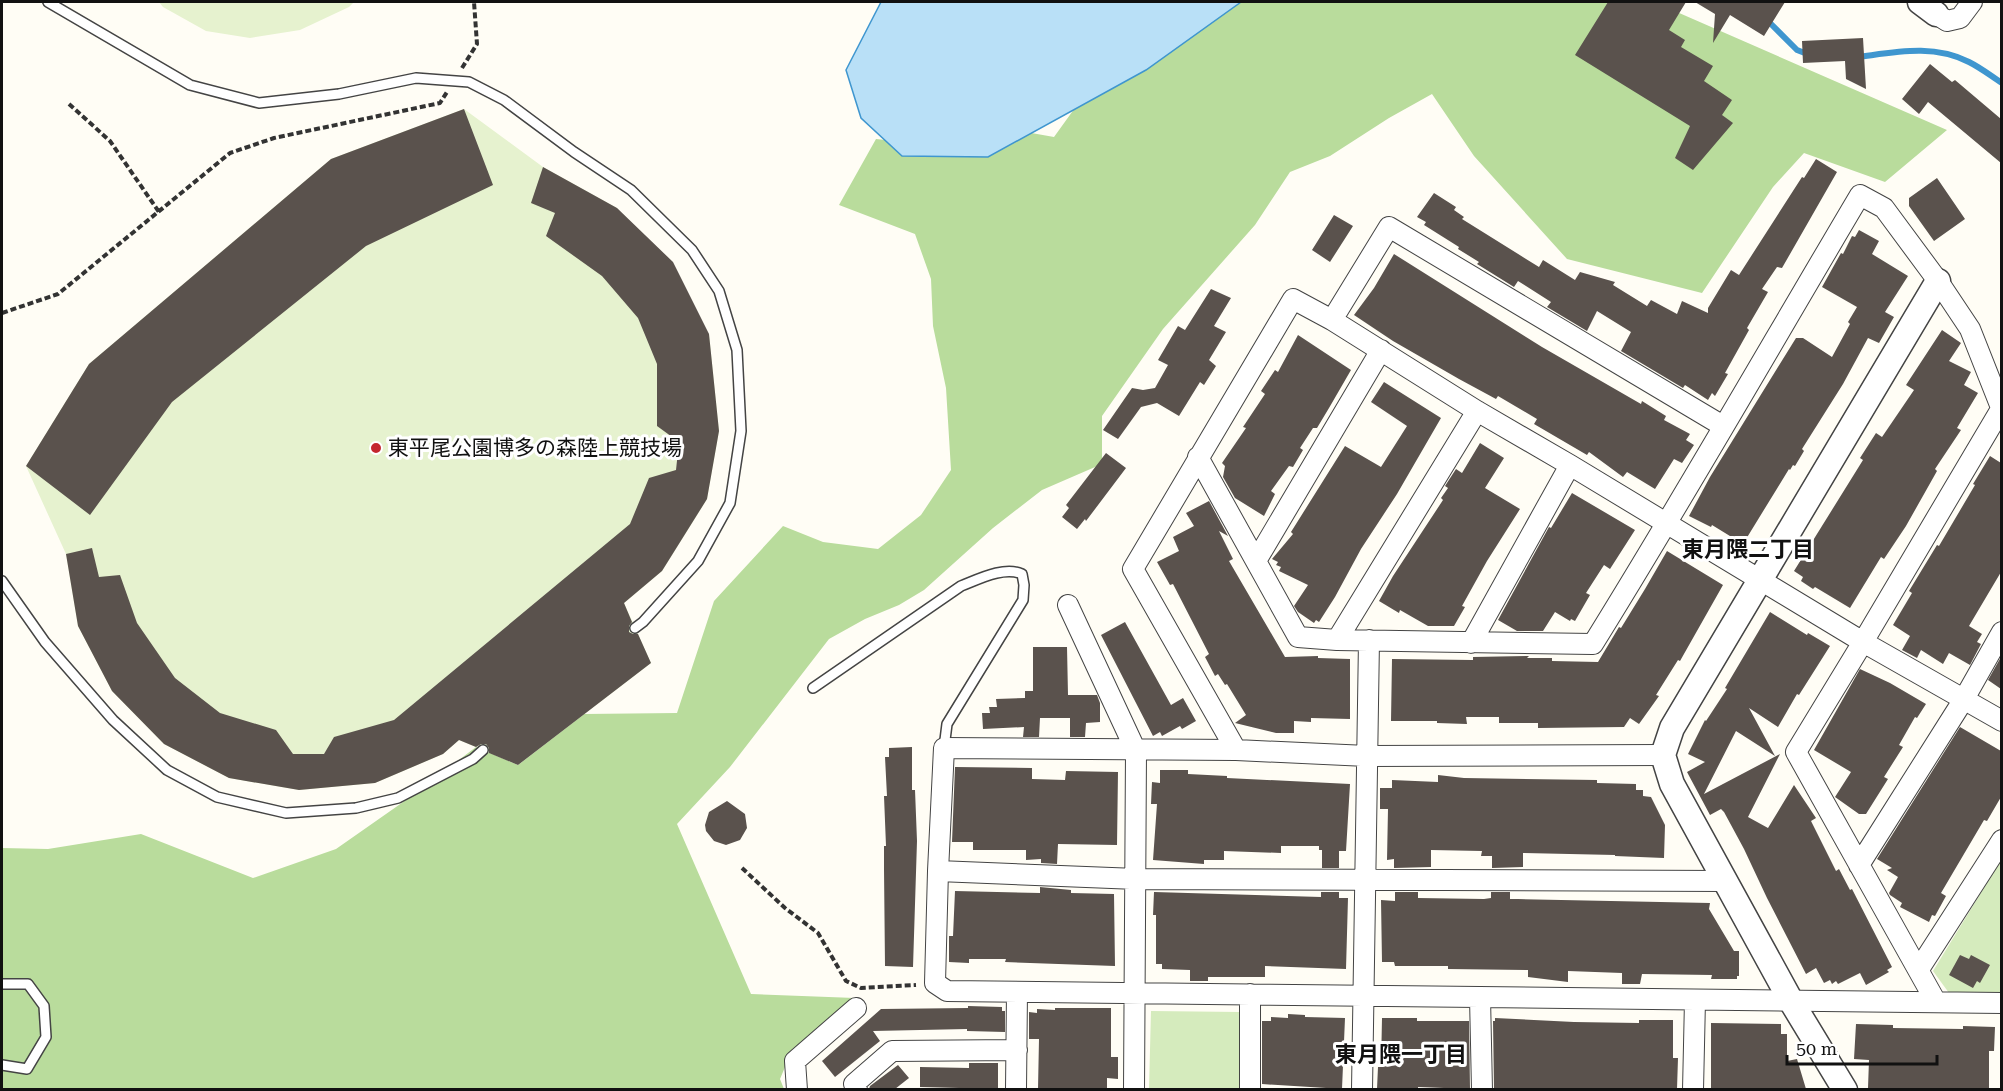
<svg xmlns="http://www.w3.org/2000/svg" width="2003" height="1091" viewBox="0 0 2003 1091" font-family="'Roboto Serif','Noto Sans JP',serif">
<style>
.green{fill:#d5ebbd}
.forest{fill:#b9dc9c}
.pitch{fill:#e6f2cf}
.water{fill:#b9e0f7;stroke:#3f96cf;stroke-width:1.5}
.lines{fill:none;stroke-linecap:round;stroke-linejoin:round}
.stream{stroke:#3f96cf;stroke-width:6}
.building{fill:#5a524d}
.service-casing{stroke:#444;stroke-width:12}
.minor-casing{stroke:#444;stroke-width:22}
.tertiary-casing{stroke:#444;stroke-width:27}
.path{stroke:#333;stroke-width:4;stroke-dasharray:6 3;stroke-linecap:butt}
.service{stroke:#fff;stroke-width:9}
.minor{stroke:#fff;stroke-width:20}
.tertiary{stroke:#fff;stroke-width:24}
.poi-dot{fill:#c4262e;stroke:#fff;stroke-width:2}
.labels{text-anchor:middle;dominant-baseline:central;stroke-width:6;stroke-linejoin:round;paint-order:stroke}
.poi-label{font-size:21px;fill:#111;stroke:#fff;text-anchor:start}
.neighbourhood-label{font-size:22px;font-weight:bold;fill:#111;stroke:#fff}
</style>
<rect width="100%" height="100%" fill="#fffdf5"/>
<!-- green -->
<path class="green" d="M2001 860V992L1949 993 1933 971Z
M1151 1011 1240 1012 1239 1089H1149Z"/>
<!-- forest -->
<path class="forest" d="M1219 2H1654L1947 130 1885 182 1804 153 1773 187 1702 293 1567 259 1474 156 1432 94 1389 118 1330 156 1290 172 1255 225 1163 329 1102 416V464L1042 490 993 528 924 590 899 605 865 619 829 639 730 767 677 824 751 994 855 998 790 1055 780 1079 784 1089 2 1090V848L48 849 141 834 253 878 336 849 406 800 476 747 518 765 584 714 677 713 714 601 783 526 823 542 878 549 921 515 951 470 946 388 933 326 931 279 915 234 839 205 876 139 956 147 1009 129 1054 137 1103 69Z"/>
<!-- pitch -->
<path class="pitch" d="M159 2H354L349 7 300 30 250 38 206 31 163 7Z
M464 109 543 167 617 208 709 334 719 431 707 499 662 571 624 603 651 663 518 765 459 740 443 754 375 783 299 790 229 778 164 744 112 691 78 626 66 554 26 466 89 364 331 159Z"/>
<!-- water -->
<path class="water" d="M881 2H1241L1146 70 988 157 902 156 861 118 846 70Z"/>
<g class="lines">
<!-- stream -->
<path class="stream" d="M1767 20 1797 50 1810 55
M1858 57C1897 52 1933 44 1969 62 1981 68 1991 76 2002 83"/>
</g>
<!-- building -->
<path class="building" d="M1608 2H1686L1669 30 1685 40 1681 47 1713 66 1704 81 1732 100 1722 115 1733 123 1693 170 1675 158 1690 126 1575 55Z
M1695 2H1785L1764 36 1730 15 1713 43 1715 14Z
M1863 38 1866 89 1846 79 1845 61 1803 63 1802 41Z
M1930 64 1952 82 1955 80 2001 119V163L1928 102 1919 114 1902 99Z
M464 109 493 185 366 246 172 402 90 515 26 466 89 364 331 159Z
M1816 159 1837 172 1782 268 1777 267 1762 289 1768 292 1747 328 1749 330 1725 373 1728 374 1715 396 1712 393 1708 400 1685 385 1683 388 1621 351 1631 332 1597 311 1587 331 1547 307 1551 302 1518 281 1514 287 1477 264 1479 262 1458 249 1459 247 1424 225 1426 222 1417 217 1434 193 1456 207 1454 210 1464 217 1462 219 1539 267 1543 260 1575 280 1580 272 1615 282 1613 285 1647 306 1651 300 1677 314 1682 301 1708 313V308L1731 270 1739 275 1802 177 1804 178Z
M543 167 617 208 673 262 709 334 719 431 707 499 662 571 624 603 632 622 629 626V632L633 634H638L651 663 518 765 489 753V748L486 744H481L476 747 459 740 443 754 375 783 299 790 229 778 164 744 112 691 78 626 66 554 92 548 99 577 120 575 137 623 175 678 220 713 276 730 293 754H324L334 737 394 720 630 524 649 478 676 470 679 442 657 426V364L638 318 602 276 546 236 555 213 531 203Z
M1937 178 1965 219 1934 241 1909 206V198Z
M1334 215 1353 226 1330 262 1312 250Z
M1859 230 1879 241 1872 254 1908 276 1885 312 1894 317 1879 343 1868 338 1843 384 1802 449 1804 451 1795 466 1793 465 1790 470 1789 469 1743 544 1712 525 1711 527 1689 516 1710 477 1796 338H1803L1832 357 1850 324 1848 322 1857 307 1822 287 1841 253 1843 254 1852 236 1855 237Z
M1394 254 1542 347 1641 404 1642 401 1666 416 1664 420 1690 434 1686 440 1694 445 1682 463 1674 459 1655 489 1627 472 1623 477 1589 452 1587 455 1534 424 1537 419 1498 396 1496 399 1459 379 1393 341 1354 315 1374 288Z
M1211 289 1231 298 1214 326 1226 332 1209 360 1216 366 1204 385 1200 382 1179 416 1157 403 1141 407 1118 439 1103 430 1132 388 1143 390 1155 388 1168 365 1158 360 1178 326 1185 330Z
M1942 330 1961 343 1949 361 1971 372 1964 385 1978 393 1957 428 1961 430 1935 469 1937 471 1906 526 1884 559 1881 557 1850 608 1815 587 1813 589 1801 581 1803 577 1794 571 1863 460 1860 458 1876 433 1882 437 1914 390 1906 385Z
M1298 335 1351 370 1329 408 1317 428H1313L1300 448 1303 450 1293 467 1289 466 1271 491 1275 494 1264 516 1235 498 1223 477 1225 466 1222 463 1246 428 1243 427 1265 394 1261 391 1275 370 1278 372Z
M1384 382 1441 418 1397 494 1361 549 1335 597 1319 622 1316 620 1314 623 1298 612 1294 606 1308 585 1279 571 1281 567 1276 565 1278 562 1272 559 1293 534 1291 532 1345 446 1381 467 1407 426 1371 402Z
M1480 443 1504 458 1485 488 1520 509 1487 561 1462 606 1465 607 1454 626H1428L1400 610 1399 613 1379 601 1393 576 1443 500 1441 498 1448 488 1445 486 1456 469 1462 473Z
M1106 453 1126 468 1086 521 1085 519 1077 529 1062 517 1069 508 1066 505Z
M1990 456 2001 463V572L1969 626 1982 634 1977 642 1981 644 1970 665 1949 653 1943 664 1921 650 1917 658 1902 650 1910 636 1893 625 1912 593 1909 591 1937 545 1939 546 1975 485 1973 484Z
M1572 493 1635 530 1610 569 1604 565 1586 593 1590 595 1575 621 1571 619 1570 621 1555 612 1543 631H1517L1498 620 1549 527 1551 528Z
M1209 501 1228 536 1219 531 1233 559 1229 561 1285 657 1318 656V658L1350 659V719L1311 718V722L1294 721V733H1276L1235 723 1246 715 1227 684 1225 685 1218 674 1215 676 1205 657 1209 654 1173 584 1170 585 1157 562 1179 551 1173 537 1194 526 1186 513Z
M1667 551 1723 585 1680 661 1678 660 1656 695 1659 696 1639 724 1630 718 1624 727 1538 728V723H1499V717H1466L1467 724 1437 723V721H1391L1392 659 1473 660V657L1529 656 1527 658H1552V661L1598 662 1619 627 1621 628 1645 589Z
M1770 612 1807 635 1808 633 1830 646 1799 695 1797 694 1778 727 1749 708 1775 756 1736 731 1704 794 1780 754 1748 817 1768 828 1794 785 1816 818 1811 821 1836 871 1839 869 1850 890 1852 889 1892 967 1887 970 1889 972 1866 985 1860 973 1838 984 1836 981 1832 984 1830 980 1824 983 1816 968 1806 974 1767 898 1744 849 1724 812 1721 809 1710 815 1687 772 1705 762 1688 754 1705 720 1706 721 1727 689 1725 688Z
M1125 622 1171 705 1183 698 1196 721 1182 729 1180 726 1162 736 1160 732 1153 736 1101 635Z
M1033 647H1067L1068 695H1097L1100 703V722L1086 723 1085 737H1070V718H1040L1039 737H1023L1024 727 983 729 982 713H990L989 707H997L996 699 1025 698V691H1033Z
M2001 657V689L1988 680Z
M1860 669 1890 683 1926 704 1917 718 1915 717 1899 745 1903 747 1884 777 1888 779 1866 814H1859L1835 797 1851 772 1814 750Z
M1960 727 2001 751V797L1987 821 1984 820 1941 893 1946 896 1935 916 1932 915 1929 922 1900 907 1902 903 1890 895 1889 893 1898 877 1887 870 1892 868 1877 859Z
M912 747V790H915L917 841 913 967 885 966 884 869V846H886L884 796H887L885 757H889V748Z
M955 767 1032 768V779L1065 780 1066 771 1118 772 1117 845 1058 844 1057 864 1041 863V859L1026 860V850H973V842H952Z
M1160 770H1188V774L1227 776V778L1350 784 1346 851H1339V868H1322V850H1319V846H1281V853L1224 851V860H1204V864L1153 860 1157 804H1151L1152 782 1160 783Z
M1438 775 1464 778 1597 780V783L1636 784V790H1643V796L1651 797 1665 825 1664 858 1615 856V855L1523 853V867L1492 868V856H1481L1482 851 1431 850V867L1394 868V859L1387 860 1388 809H1380V788H1392V780L1438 782Z
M727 801 745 814 747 828 740 840 726 845 714 841 706 831 705 825 709 812Z
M1040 887 1071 890V893L1114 894 1115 966 1005 962 1006 959H969V963L949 962V936H953L955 891 1040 893Z
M1154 892 1321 897V892H1339V898H1348L1346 969 1265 966V977H1208V981H1190V970L1162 969V964H1156V915H1153Z
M1395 892H1418V898L1484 899 1491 898V892H1510V899H1518L1710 903 1709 909 1734 951H1739V976H1737V979H1711L1712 975 1642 974 1640 984H1622V973L1568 971V982L1528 977V970L1448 969V966H1395L1394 962H1382L1381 900 1395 901Z
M1960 955 1969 959 1971 955 1990 965 1980 983 1977 981 1973 988 1949 975Z
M968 1006 1002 1007V1011H1005V1032L967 1031V1029L873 1031 880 1041 835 1077 822 1061 881 1009 968 1008Z
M1055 1008H1111V1057H1118V1079L1107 1078V1089H1038L1039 1039H1029V1012L1037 1013V1009L1055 1010Z
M1288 1014 1305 1015V1017L1345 1018 1342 1089 1262 1084V1021H1271V1017L1288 1018Z
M1382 1018H1417V1021H1469L1470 1089 1418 1087V1089H1377L1378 1067H1381Z
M1495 1018 1574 1022 1639 1023V1020H1673V1058H1678L1677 1089H1494L1493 1021H1495Z
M1711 1023 1781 1024V1034H1787V1061L1797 1059 1806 1089H1711Z
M1856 1024 1893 1025V1028L1963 1029V1026L1995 1027 1994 1051H1989V1089H1880V1088H1868L1869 1060 1854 1059Z
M969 1063H998V1089L920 1087V1067L969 1068Z
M898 1065 909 1078 895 1089H869L870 1086Z"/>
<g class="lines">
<!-- service casing -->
<g class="service-casing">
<path id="service" d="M48 2 190 85 259 103 339 94 416 78 469 82 504 100 574 152 631 190 692 250 719 291 737 350 741 431 730 503 698 561 643 622 635 628
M2 581 45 642 113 720 167 770 217 797 286 813 356 808 398 798 473 759 483 750
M813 688 961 586C979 579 1004 566 1022 574L1024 585 1023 600 947 724 944 748
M2 984H28L44 1006 46 1037 27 1069 2 1065"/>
</g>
<!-- minor casing -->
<g class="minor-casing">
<path id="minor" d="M1936 14 1947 21 1960 18 1972 2
M1332 320 1389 227 1723 426
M1198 457 1298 637 1337 640 1593 644C1685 496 1771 345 1860 195L1884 208 1938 281 1970 329 2002 410
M1256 561 1381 350
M1068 605 1136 751 1134 1090
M1337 640 1477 411
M1471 643 1570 465
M1236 750 1133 569 1293 299 1332 320 1477 411 1570 465 1863 642 2002 721
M1663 755 1367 756 1236 750 944 748 938 871 935 983 947 991 2002 1003
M1859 865 1964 699 2002 632
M938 871 1137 879 1725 881
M1919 969 2002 840
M1480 997 1482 1090
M1936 1002 1796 752 1863 642 2001 409
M797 1090 795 1061 856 1008
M857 1090 854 1084 892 1051 1017 1050
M1016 1090 1017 992
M1250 1090V994
M1362 1090 1369 640
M1693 1090 1695 1000"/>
</g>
<!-- tertiary casing -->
<g class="tertiary-casing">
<path id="tertiary" d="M1920 2 1936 14
M1845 1090 1791 1001 1672 784 1663 755 1672 728 1938 281"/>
</g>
<!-- path -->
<path class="path" d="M462 68 477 44 474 2
M69 104 110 141 159 212
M2 313 58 294 230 153 274 138 440 103 447 92
M742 868 785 908 818 933 846 981 861 988 916 985"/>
<!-- service -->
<use href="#service" class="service"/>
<!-- minor -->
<use href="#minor" class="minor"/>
<!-- tertiary -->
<use href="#tertiary" class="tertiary"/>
</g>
<!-- markers -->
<circle class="poi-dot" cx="376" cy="448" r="6"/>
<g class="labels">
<!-- poi labels -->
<g class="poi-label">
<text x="388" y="448">東平尾公園博多の森陸上競技場</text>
</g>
<!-- neighbourhood labels -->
<g class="neighbourhood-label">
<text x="1748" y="549">東月隈二丁目</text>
<text x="1401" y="1054">東月隈一丁目</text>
</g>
</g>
<!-- border -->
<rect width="2003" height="1091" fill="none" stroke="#111111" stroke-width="6"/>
<!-- scale -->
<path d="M1787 1055v9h150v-9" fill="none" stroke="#111111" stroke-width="3"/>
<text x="1796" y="1055" font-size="18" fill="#111111" stroke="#ffffff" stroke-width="4.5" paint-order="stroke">50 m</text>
</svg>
